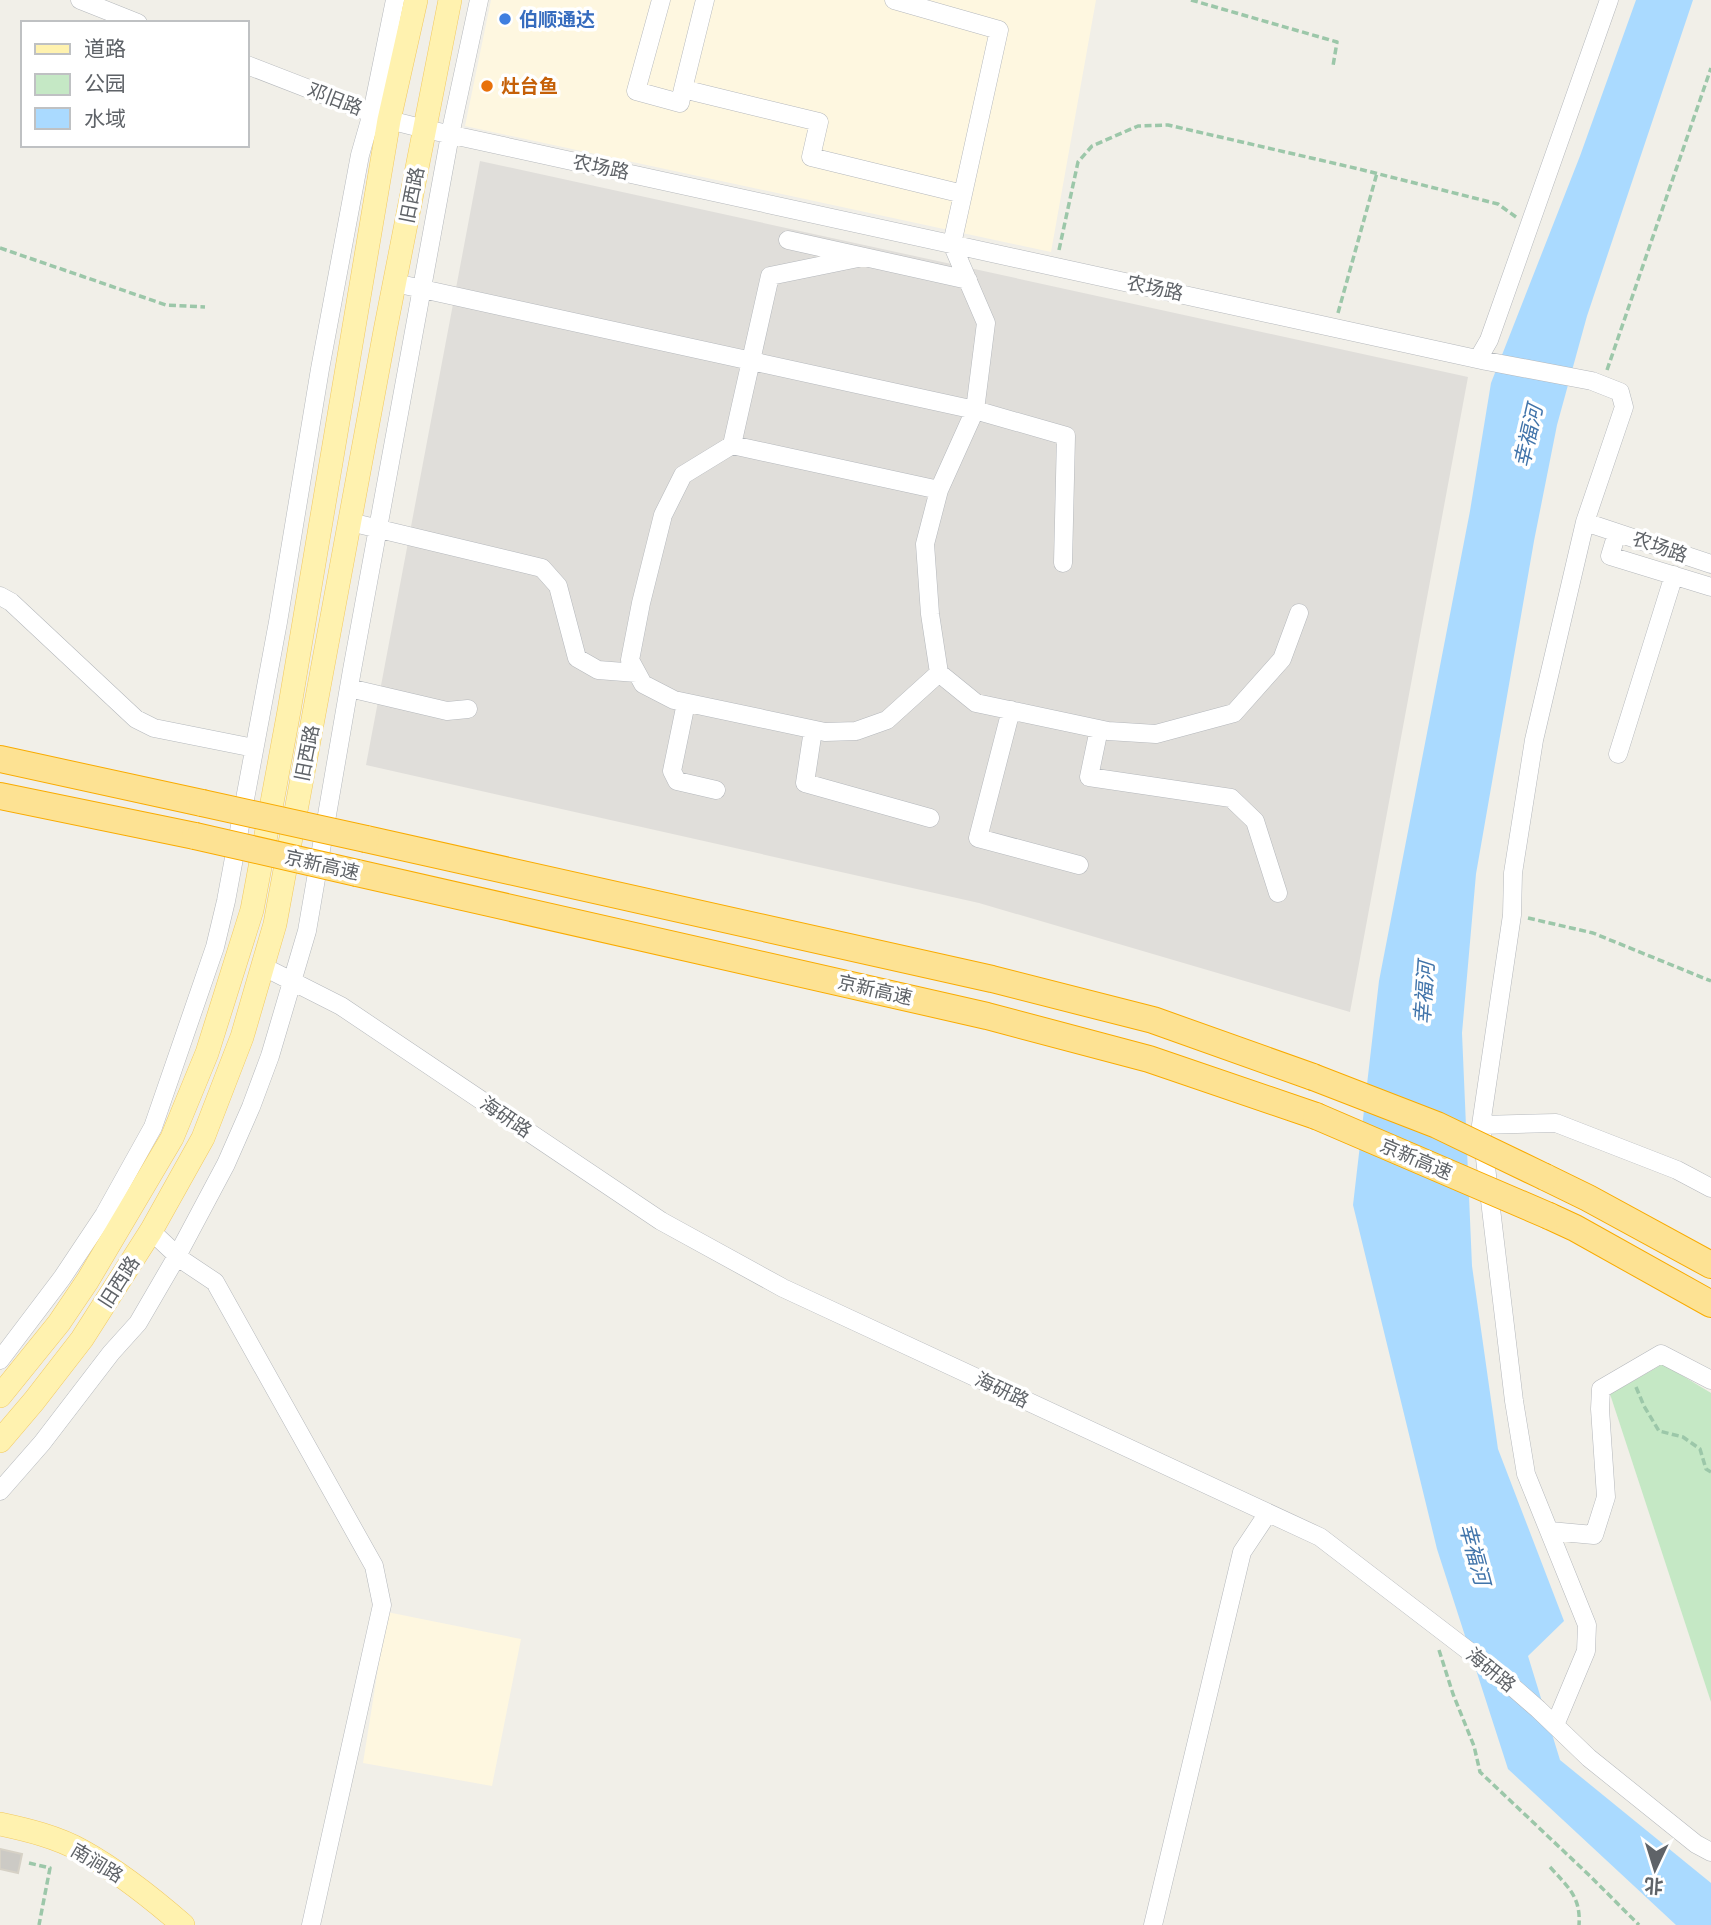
<svg xmlns="http://www.w3.org/2000/svg" width="1711" height="1925" viewBox="0 0 1711 1925" font-family="'Space Grotesk','Noto Sans SC',sans-serif">
<style>
.commercial{fill:#fef7e0}
.industrial{fill:#e0deda}
.green{fill:#c5e8c5}
.water{fill:#aadaff}
.building{fill:#cccac5;stroke:#d6d1c6;stroke-width:2}
.lines{fill:none;stroke-linecap:round;stroke-linejoin:round}
.minor-casing{stroke:#b5b8bc;stroke-width:19}
.major-casing{stroke:#f2c960;stroke-width:24}
.highway-casing{stroke:#f9ab00;stroke-width:28}
.path{stroke:#9cc7a9;stroke-width:3.5;stroke-dasharray:7 3.5;stroke-linecap:butt}
.minor{stroke:#fff;stroke-width:18}
.major{stroke:#fff2af;stroke-width:23}
.highway{stroke:#fde293;stroke-width:26}
.highway-bridge-casing{stroke:#f9ab00;stroke-width:28;stroke-linecap:butt}
.highway-bridge{stroke:#fde293;stroke-width:26}
.shop-dot{fill:#3f7fe0;stroke:#fff;stroke-width:2.5}
.food-dot{fill:#e8710a;stroke:#fff;stroke-width:2.5}
.labels{text-anchor:middle;dominant-baseline:central;stroke-width:7;stroke-linejoin:round;paint-order:stroke}
.shop-label{font-size:19px;font-weight:bold;fill:#366cbe;stroke:#fff;text-anchor:start}
.food-label{font-size:19px;font-weight:bold;fill:#c56008;stroke:#fff;text-anchor:start}
.street-label{font-size:19px;fill:#5f6368;stroke:#fff}
.water-label{font-size:21px;font-style:italic;fill:#4174aa;stroke:#fff}
</style>
<rect width="100%" height="100%" fill="#f1efe8"/>
<!-- commercial -->
<path class="commercial" d="M491 0H1096L1051 252 465 126Z
M387 1612 521 1639 492 1786 363 1763Z"/>
<!-- industrial -->
<path class="industrial" d="M480 161 1468 377 1350 1012 979 903 366 765Z"/>
<!-- green -->
<path class="green" d="M1663 1364 1711 1393V1702L1610 1394Z"/>
<!-- water -->
<path class="water" d="M1636 0H1693L1587 316 1557 425 1534 541 1476 874 1462 1033 1472 1266 1498 1449 1564 1621 1528 1656 1560 1760 1711 1883V1925H1676L1508 1769 1437 1549 1353 1205 1379 981 1470 511 1491 383 1580 156Z"/>
<!-- building -->
<path class="building" d="M0 1849 22 1854 18 1873 0 1869Z"/>
<g class="lines">
<!-- minor casing -->
<g class="minor-casing">
<path id="minor" d="M80 0 138 23
M661 0 636 91 680 103 683 89
M705 0 683 89 819 122 811 157 963 194
M894 0 999 30 952 244 986 323 975 410 939 490 925 544 930 614 939 673 976 703 1108 731 1156 734 1234 713 1282 659 1299 613
M247 65 389 120 425 129 1486 361 1592 381 1620 392 1624 407 1585 522 1711 564
M788 240 968 280
M863 257 770 276 732 445 939 490
M395 283 975 410 1066 436 1063 563
M1478 359 1489 340 1609 0
M732 445 683 475 663 515 641 603 630 660 643 684 674 700 825 732 856 731 887 720 939 673
M350 522 542 568 558 586 577 658 598 670 637 673
M1617 533 1610 556 1711 587
M0 596 11 602 136 719 154 728 254 748
M349 688 447 711 468 709
M686 703 672 771 677 781 716 790
M1011 710 978 838 1079 865
M1099 729 1089 777 1231 798 1255 821 1278 893
M813 730 805 783 930 818
M1618 754 1674 575
M264 967 341 1006 661 1221 783 1288 1320 1537 1491 1668 1538 1709 1589 1758 1696 1844 1711 1852
M1481 1125 1556 1123 1677 1170 1711 1188
M151 1231 182 1260 215 1282 374 1566 382 1605 311 1925
M0 1360 62 1278 104 1215 153 1127 215 947 226 901 278 622 320 369 360 155 372 113 395 0
M0 1491 42 1443 111 1353 138 1323 177 1256 226 1164 251 1107 270 1056 307 931 352 670 450 135 479 0
M1550 1531 1594 1535 1606 1497 1600 1409 1601 1389 1661 1354 1711 1380
M1555 1725 1586 1651 1587 1625 1526 1474 1514 1401 1481 1125 1512 915 1513 873 1534 740 1585 522
M1153 1925 1242 1552 1268 1513"/>
</g>
<!-- major casing -->
<g class="major-casing">
<path id="major" d="M0 1396 59 1323 88 1280 172 1138 207 1053 252 910 289 711 389 120 416 0
M0 1441 34 1401 82 1339 151 1231 203 1138 242 1037 275 924 385 331 450 0
M0 1824C28 1830 57 1837 82 1851 118 1871 152 1898 183 1925"/>
</g>
<!-- highway casing -->
<g class="highway-casing">
<path id="highway" d="M0 759 202 803
M0 796 195 836
M366 839 992 979 1153 1020 1313 1077
M357 873 987 1016 1149 1059 1316 1116
M1545 1177 1588 1198 1711 1265
M1549 1216 1575 1228 1711 1304"/>
</g>
<!-- path -->
<path class="path" d="M1191 0 1337 42 1333 66
M0 248 166 305 205 307
M1059 250 1078 162 1092 146 1138 126 1168 125 1359 169 1498 204 1516 217
M1338 313 1377 173
M1607 370 1711 68
M1528 918 1593 933 1711 981
M1636 1387 1644 1406 1659 1431 1683 1437 1700 1449 1706 1469 1711 1472
M1439 1650 1453 1694 1474 1746 1480 1772 1591 1877 1639 1925
M29 1863 50 1868 39 1925
M1550 1867C1568 1887 1581 1897 1579 1925"/>
<!-- minor -->
<use href="#minor" class="minor"/>
<!-- major -->
<use href="#major" class="major"/>
<!-- highway -->
<use href="#highway" class="highway"/>
<!-- highway-bridge casing -->
<g class="highway-bridge-casing">
<path id="highway-bridge" d="M202 803 366 839
M195 836 357 873
M1313 1077 1437 1125 1545 1177
M1316 1116 1549 1216"/>
</g>
<!-- highway-bridge -->
<use href="#highway-bridge" class="highway-bridge"/>
</g>
<!-- markers -->
<circle class="shop-dot" cx="505" cy="19" r="7"/>
<circle class="food-dot" cx="487" cy="86" r="7"/>
<g class="labels">
<!-- shop labels -->
<g class="shop-label">
<text x="519" y="19">伯顺通达</text>
</g>
<!-- food labels -->
<g class="food-label">
<text x="501" y="86">灶台鱼</text>
</g>
<!-- street labels -->
<g class="street-label">
<text transform="translate(335 99) rotate(21)">邓旧路</text>
<text transform="translate(601 167) rotate(12)">农场路</text>
<text transform="translate(412 195) rotate(-79)">旧西路</text>
<text transform="translate(1155 288) rotate(12)">农场路</text>
<text transform="translate(1660 547) rotate(19)">农场路</text>
<text transform="translate(307 753) rotate(-79)">旧西路</text>
<text transform="translate(322 865) rotate(13)">京新高速</text>
<text transform="translate(875 990) rotate(13)">京新高速</text>
<text transform="translate(506 1117) rotate(34)">海研路</text>
<text transform="translate(1416 1159) rotate(23)">京新高速</text>
<text transform="translate(119 1282) rotate(-57)">旧西路</text>
<text transform="translate(1002 1390) rotate(25)">海研路</text>
<text transform="translate(1491 1670) rotate(39)">海研路</text>
<text transform="translate(97 1863) rotate(31)">南涧路</text>
</g>
<!-- water labels -->
<g class="water-label">
<text transform="translate(1528 436) rotate(-77)">幸福河</text>
<text transform="translate(1424 993) rotate(-86)">幸福河</text>
<text transform="translate(1475 1554) rotate(75)">幸福河</text>
</g>
</g>
<!-- legend -->
<rect x="21" y="21" width="228" height="126" fill="#ffffff" stroke="#bfc1c3" stroke-width="2"/>
<rect x="35" y="44" width="35" height="10" fill="#fff2af" stroke="#bfc1c3" stroke-width="2"/>
<text x="84" y="56" font-size="21" fill="#5f6368">道路</text>
<rect x="35" y="74" width="35" height="21" fill="#c5e8c5" stroke="#bfc1c3" stroke-width="2"/>
<text x="84" y="91" font-size="21" fill="#5f6368">公园</text>
<rect x="35" y="108" width="35" height="21" fill="#aadaff" stroke="#bfc1c3" stroke-width="2"/>
<text x="84" y="126" font-size="21" fill="#5f6368">水域</text>
<!-- north arrow -->
<g transform="translate(1655 1869) rotate(184)" stroke="#ffffff" stroke-width="5" paint-order="stroke">
<path d="M0-5L12 26L0 18L-12 26Z" fill="#5f6368"/>
<text y="-10" font-size="19" font-weight="bold" text-anchor="middle" fill="#5f6368">北</text>
</g>
</svg>
